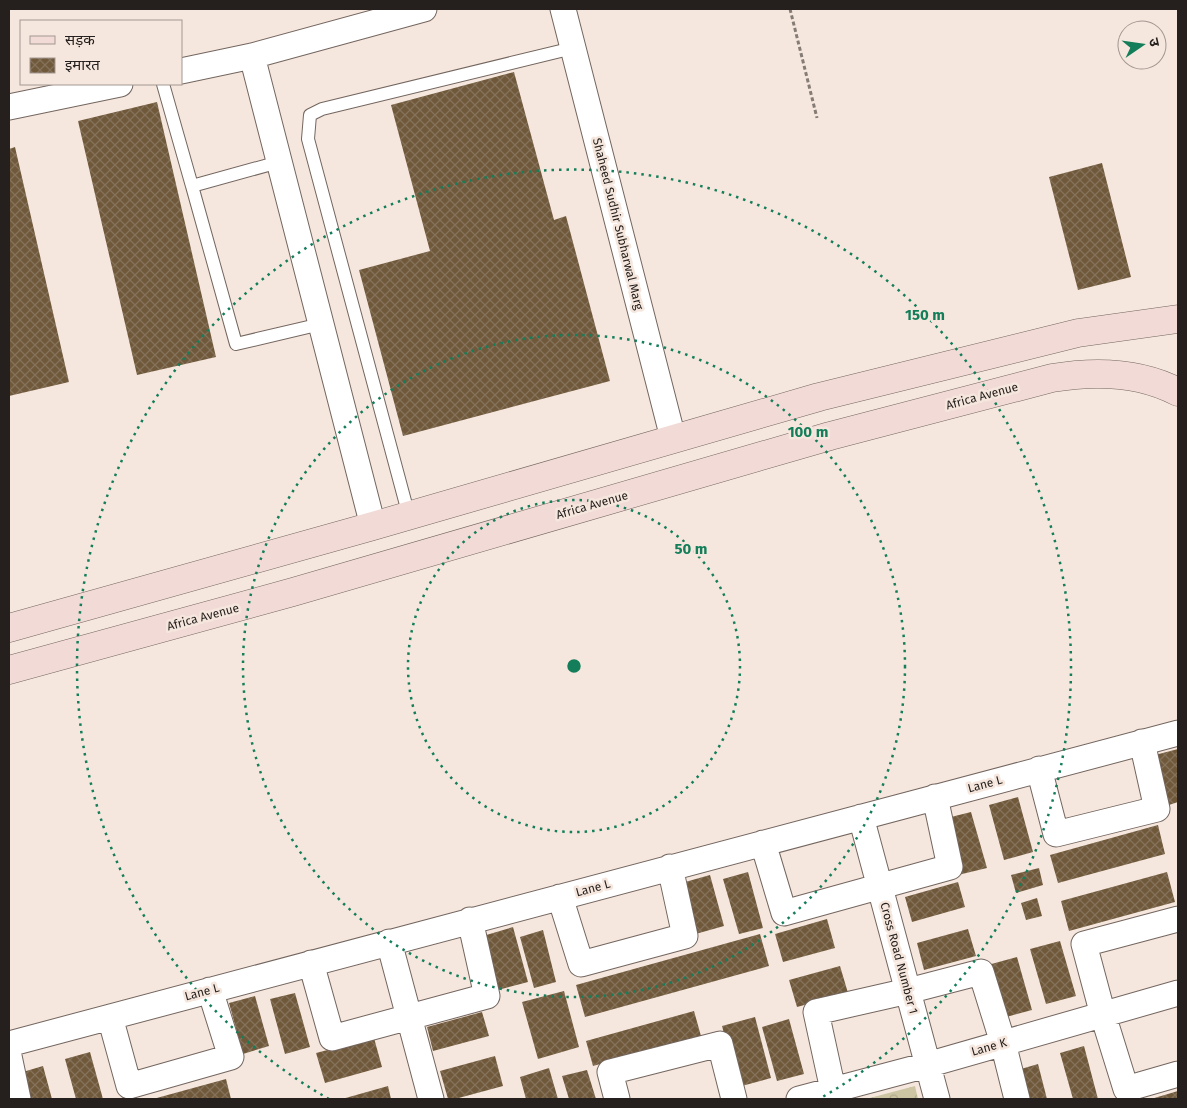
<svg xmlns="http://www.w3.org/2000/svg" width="1187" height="1108" viewBox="0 0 1187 1108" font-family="'Fira Sans','Noto Sans Devanagari',sans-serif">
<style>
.park{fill:url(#park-crowns)}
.building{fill:url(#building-cross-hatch)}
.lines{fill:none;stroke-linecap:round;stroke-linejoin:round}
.service-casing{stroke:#73665f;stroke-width:14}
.minor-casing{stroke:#73665f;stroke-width:27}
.secondary-casing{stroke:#73665f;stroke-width:29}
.path{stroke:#867c76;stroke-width:3;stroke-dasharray:4 2.5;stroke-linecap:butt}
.service{stroke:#fff;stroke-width:12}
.minor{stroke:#fff;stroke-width:25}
.secondary{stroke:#f2dad6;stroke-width:28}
.ring{fill:none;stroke:#137e59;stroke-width:2.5;stroke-dasharray:2.5 5}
.labels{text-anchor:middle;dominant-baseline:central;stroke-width:5;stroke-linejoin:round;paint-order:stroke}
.street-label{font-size:12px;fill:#25201d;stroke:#f6e7de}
.centre{fill:#137e59;stroke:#f6e7de;stroke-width:2.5}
.ring-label{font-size:15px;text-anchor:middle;font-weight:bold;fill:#137e59;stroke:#f6e7de;stroke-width:5;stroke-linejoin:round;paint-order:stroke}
</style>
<defs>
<pattern id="park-crowns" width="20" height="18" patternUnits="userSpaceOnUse" patternTransform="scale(1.25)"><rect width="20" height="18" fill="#ccc4a2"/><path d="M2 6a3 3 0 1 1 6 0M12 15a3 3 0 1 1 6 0" fill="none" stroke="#afa88b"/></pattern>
<pattern id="building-cross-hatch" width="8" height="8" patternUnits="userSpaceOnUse" patternTransform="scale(1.25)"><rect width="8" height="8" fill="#70593b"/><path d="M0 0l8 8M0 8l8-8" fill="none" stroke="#84725b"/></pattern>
</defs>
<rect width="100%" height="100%" fill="#f6e7de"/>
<!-- park -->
<path class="park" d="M915 1086 918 1099H866Z"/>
<!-- building -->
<path class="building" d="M514 72 554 220 566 216 610 381 403 436 359 270 430 251 391 105Z
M157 102 216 357 137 375 78 121Z
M15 147 69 382 9 396V149Z
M1102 163 1131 277 1078 290 1049 177Z
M1178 749V802L1169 805 1155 755Z
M1018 797 1033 852 1004 860 989 805Z
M971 812 987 868 958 875 943 819Z
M1158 825 1165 854 1058 883 1050 855Z
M1039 868 1043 885 1016 893 1011 875Z
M748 872 763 928 739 934 723 879Z
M1167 872 1175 902 1069 931 1061 901Z
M710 875 724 926 692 935 678 884Z
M958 882 965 907 912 922 905 897Z
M1037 898 1042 916 1026 920 1021 903Z
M827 919 835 948 783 962 775 934Z
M513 927 528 982 498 990 483 936Z
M968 929 976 956 924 970 917 943Z
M543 930 556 982 534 988 520 937Z
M760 934 769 966 585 1017 576 985Z
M1060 941 1076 996 1046 1004 1030 949Z
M1017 957 1032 1010 999 1019 984 966Z
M840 966 848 993 797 1007 789 980Z
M564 991 579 1047 538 1059 522 1002Z
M295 993 310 1047 285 1054 270 999Z
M255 996 269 1046 243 1054 229 1003Z
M694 1011 701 1036 593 1066 586 1041Z
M482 1012 489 1036 433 1051 427 1027Z
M755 1017 771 1078 738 1087 722 1026Z
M789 1019 804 1074 777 1081 762 1027Z
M374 1038 382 1067 325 1083 316 1053Z
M1084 1046 1098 1099H1073L1060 1053Z
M90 1052 103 1099H76L65 1059Z
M495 1056 503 1086 455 1099H448L440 1071Z
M1038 1064 1047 1099H1022L1014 1071Z
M43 1066 52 1099H24L16 1074Z
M549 1068 558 1099H526L520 1077Z
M587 1070 596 1099H569L562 1076Z
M226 1079 231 1099H153Z
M388 1086 391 1099H342Z
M1178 1091V1099H1151Z"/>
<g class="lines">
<!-- service casing -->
<g class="service-casing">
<path id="service" d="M163 84 192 186 279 162
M192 186 236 344 321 324
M409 516 308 139 310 115 322 109 573 48"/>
</g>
<!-- minor casing -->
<g class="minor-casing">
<path id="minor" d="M563 9 673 438
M252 56 373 526
M181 71 252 56 424 9
M9 107 120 84
M1039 769 1056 834 1157 809 1142 742
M861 817 937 1099
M763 843 784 913 950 867 935 797
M560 897 581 964 685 936 670 867
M1178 919 1084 944 1103 1015 1126 1089 1178 1074
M389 942 431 1099
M311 963 332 1038 487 996 470 920
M110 1017 129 1086 231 1057 210 990
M9 1044 1178 733
M9 1056 18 1099
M833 1090 816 1012 908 991 981 972 1003 1043 1017 1099
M617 1099 610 1072 720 1044 734 1099
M799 1099 927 1065 1178 993"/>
</g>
<!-- secondary casing -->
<g class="secondary-casing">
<path id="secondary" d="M9 628 373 526 819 397 1078 333 1178 319
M9 670 293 592 830 436 1052 378C1094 371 1140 372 1178 392"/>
</g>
<!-- path -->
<path class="path" d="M790 9 817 118"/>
<!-- service -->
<use href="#service" class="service"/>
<!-- minor -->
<use href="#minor" class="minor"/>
<!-- secondary -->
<use href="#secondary" class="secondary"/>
</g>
<!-- distance rings -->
<g class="ring">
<circle cx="574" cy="666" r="166"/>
<circle cx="574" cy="666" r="331"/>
<path d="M329 1099A497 497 0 1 1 819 1099"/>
</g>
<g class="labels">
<!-- street labels -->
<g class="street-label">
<text transform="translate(618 224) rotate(76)">Shaheed Sudhir Subharwal Marg</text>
<text transform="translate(982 396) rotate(-15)">Africa Avenue</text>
<text transform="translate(592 505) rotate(-16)">Africa Avenue</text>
<text transform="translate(203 617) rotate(-15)">Africa Avenue</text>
<text transform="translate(985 784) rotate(-15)">Lane L</text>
<text transform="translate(593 888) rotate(-15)">Lane L</text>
<text transform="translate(899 958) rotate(75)">Cross Road Number 1</text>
<text transform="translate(202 992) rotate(-15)">Lane L</text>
<text transform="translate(989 1047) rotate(-16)">Lane K</text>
</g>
</g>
<circle cx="574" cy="666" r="8" class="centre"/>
<g class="ring-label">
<text x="925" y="320">150 m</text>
<text x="808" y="437">100 m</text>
<text x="691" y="554">50 m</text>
</g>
<!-- border -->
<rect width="1187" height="1108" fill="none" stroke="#25201d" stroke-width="20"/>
<!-- legend -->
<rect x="20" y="20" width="162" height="65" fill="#f6e7de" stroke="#a29791"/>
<rect x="30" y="36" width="25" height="8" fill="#f2dad6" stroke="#a29791"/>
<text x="65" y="45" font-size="15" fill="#25201d">सड़क</text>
<rect x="30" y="58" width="25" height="15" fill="url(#building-cross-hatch)" stroke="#a29791"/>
<text x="65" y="70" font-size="15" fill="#25201d">इमारत</text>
<!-- north arrow -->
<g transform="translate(1142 45) rotate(77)"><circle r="24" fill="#f6e7de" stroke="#a29791"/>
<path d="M0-4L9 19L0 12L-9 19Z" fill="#137e59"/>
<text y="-8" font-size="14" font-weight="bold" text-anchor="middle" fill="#25201d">उ</text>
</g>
</svg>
